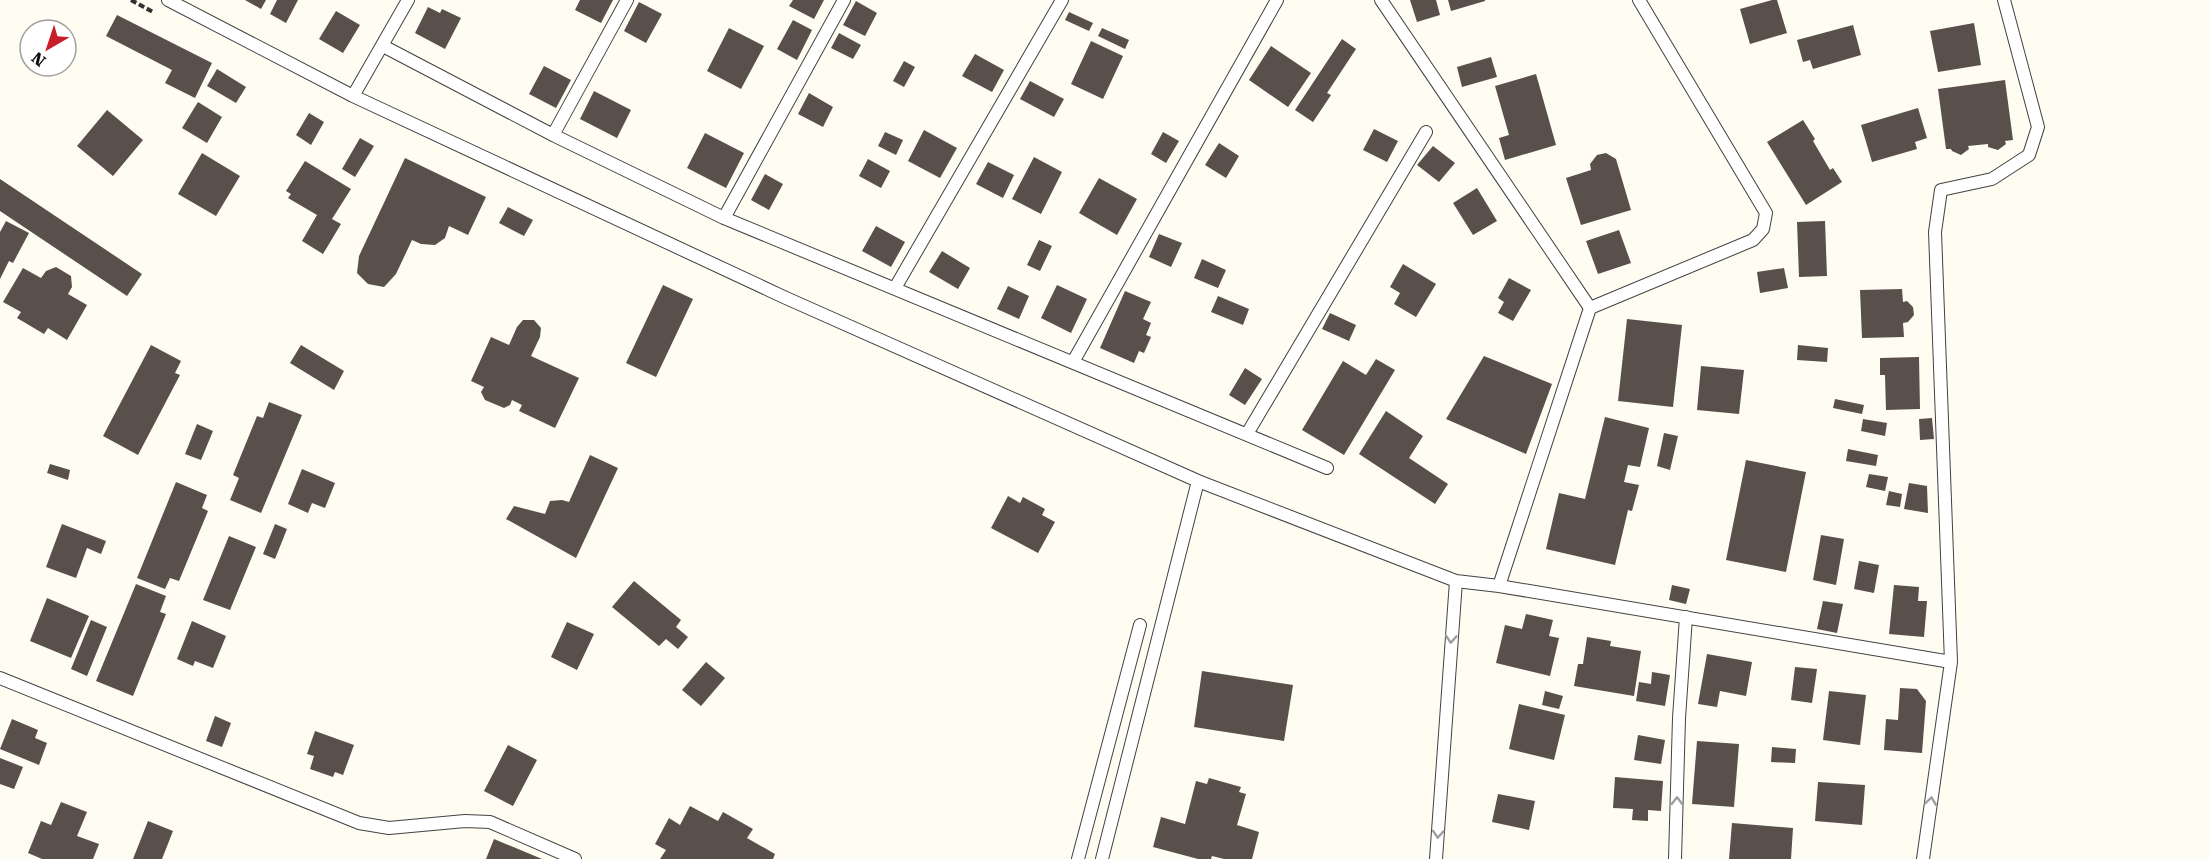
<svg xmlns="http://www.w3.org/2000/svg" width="2210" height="859" viewBox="0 0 2210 859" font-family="'Roboto Serif',serif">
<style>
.building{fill:#59504b}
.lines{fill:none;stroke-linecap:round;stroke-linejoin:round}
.lane-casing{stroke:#424242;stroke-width:14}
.path{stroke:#313131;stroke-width:4;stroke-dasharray:6 3;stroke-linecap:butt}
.lane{stroke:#fff;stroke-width:12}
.oneway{stroke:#9f9f9f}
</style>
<rect width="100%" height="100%" fill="#fffcf2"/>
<!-- building -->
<path class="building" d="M245 0H266L261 9Z
M277 0H298L286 23 270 14Z
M580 0H613L601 23 575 10Z
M793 0H824L814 19 789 6Z
M1410 0H1436L1440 15 1417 22Z
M1448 0H1485V1L1451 11Z
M1772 0H1777L1787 33 1750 44 1740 9Z
M856 1 877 13 865 36 843 25Z
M639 2 662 14 646 43 624 31Z
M428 7 440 13 442 9 461 18 445 49 415 33Z
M336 11 360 25 343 53 319 39Z
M1069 12 1093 23 1089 31 1065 20Z
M117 15 212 63 195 98 165 83 172 70 106 36Z
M793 20 812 30 797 60 777 49Z
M1974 23 1981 65 1938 72 1930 31Z
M1853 25 1861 55 1813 69 1810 60 1803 62 1797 40Z
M729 28 764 46 741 89 707 71Z
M1102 28 1129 40 1125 49 1098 36Z
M839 33 861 45 853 59 831 48Z
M1342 39 1356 49 1327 93 1331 95 1313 122 1295 110Z
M1091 41 1123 56 1103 99 1071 84Z
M1271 46 1311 73 1288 107 1249 80Z
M975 54 1004 70 992 92 962 76Z
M1491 57 1497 77 1462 87 1457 67Z
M904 61 915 67 904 87 893 81Z
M544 66 571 80 556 108 529 94Z
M217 69 246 87 236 103 207 86Z
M1536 74 1556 145 1505 160 1499 138 1509 135 1495 86Z
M2005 80 2013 140 2005 141 2006 144 1998 150 1988 147V144L1968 146 1969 149 1961 155 1952 151 1951 149H1946L1938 89Z
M1030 81 1064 99 1054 117 1020 99Z
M594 91 631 110 617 138 580 119Z
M809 93 833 107 823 127 798 114Z
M198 102 222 117 207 143 182 128Z
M1918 108 1927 138 1915 142 1917 149 1872 162 1861 125Z
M107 110 143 140 113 176 77 146Z
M309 113 324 122 311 145 296 135Z
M1803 120 1815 139 1813 141 1830 170 1833 168 1842 182 1806 205 1767 142Z
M1374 129 1398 141 1387 162 1363 150Z
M924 130 957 148 940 178 908 161Z
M885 132 903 140 896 155 878 146Z
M1163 132 1179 141 1166 163 1151 154Z
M705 133 744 153 726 188 687 168Z
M360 138 374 146 355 177 342 169Z
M1219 143 1239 156 1226 178 1205 165Z
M1433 146 1455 163 1439 182 1417 165Z
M202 153 240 176 216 216 178 194Z
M1606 153 1616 159 1631 210 1581 225 1566 178 1591 170 1590 164 1597 155Z
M1034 157 1062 172 1041 214 1012 199Z
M405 158 486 197 468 235 449 226 445 238 435 245 421 244 412 240 396 274 384 287 368 284 357 273 359 256Z
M868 159 890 171 881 188 859 176Z
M305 161 351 189 332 219 341 224 323 254 302 241 317 215 288 198 291 194 286 191Z
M988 162 1014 175 1003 198 976 184Z
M765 174 783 184 769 210 751 200Z
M1099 178 1137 199 1117 235 1079 213Z
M0 179 142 274 127 296 0 211Z
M1477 188 1497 221 1473 235 1453 203Z
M508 207 533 220 524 236 499 223Z
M6 221 29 233 13 263 9 261 0 279V232Z
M1825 221 1827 276 1799 277 1797 222Z
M876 226 905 242 891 267 862 251Z
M1619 230 1631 263 1598 274 1586 241Z
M1159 234 1182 243 1171 267 1149 257Z
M1039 240 1052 246 1040 271 1027 265Z
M942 251 970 268 958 289 929 272Z
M1202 259 1226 270 1218 288 1194 278Z
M1403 264 1436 284 1416 317 1394 304 1400 293 1390 287Z
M56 267 71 276 72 287 68 294 87 305 67 340 48 328 44 334 17 318 21 312 3 302 23 268 41 278 46 271Z
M1784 268 1788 288 1760 293 1757 272Z
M1509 278 1531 290 1513 321 1498 313 1504 302 1498 298Z
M663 285 693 299 656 377 626 363Z
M1057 285 1087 299 1071 333 1041 318Z
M1008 286 1029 296 1019 319 997 309Z
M1902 289 1903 302 1907 301 1913 307 1914 315 1908 322 1903 323 1904 337 1862 338 1860 290Z
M1125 291 1151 302 1143 319 1151 323 1146 335 1151 337 1144 353 1139 351 1134 363 1100 348Z
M1218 296 1249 309 1243 325 1211 312Z
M1330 313 1356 325 1349 341 1322 329Z
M1627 319 1682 325 1673 407 1618 401Z
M523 320H534L541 328 540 337 531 356 579 378 555 428 519 411 522 405 512 400 510 405 504 408 485 400 481 392 484 387 471 381 491 337 509 345 517 327Z
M151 345 181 361 175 373 180 375 138 455 103 436Z
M301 345 344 371 334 390 290 363Z
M1798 345 1828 348 1827 362 1797 360Z
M1484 356 1552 384 1526 454 1446 419Z
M1919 357 1920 409 1886 410 1885 375H1880V358Z
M1376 359 1395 370 1344 455 1302 430 1343 361 1366 375Z
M1701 366 1744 370 1739 414 1697 410Z
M1245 368 1262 379 1245 405 1229 395Z
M1835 399 1864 405 1862 414 1833 408Z
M269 402 302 415 261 513 230 500 239 478 233 475 257 416 263 418Z
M1386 411 1423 436 1409 458 1448 484 1435 504 1359 454Z
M1605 417 1649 428 1640 467 1628 465 1624 482 1639 485 1632 511 1628 510 1615 565 1546 549 1559 493 1585 499Z
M1932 418 1934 439 1920 440 1919 419Z
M1863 419 1887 423 1885 436 1861 431Z
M197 424 213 431 201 460 185 454Z
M1664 433 1678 436 1670 470 1657 466Z
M1848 449 1878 455 1876 466 1846 461Z
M590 455 618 468 576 558 506 519 514 506 545 514 550 501 562 500 569 502Z
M1746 460 1806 472 1786 572 1726 560Z
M50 464 70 470 68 480 47 473Z
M302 469 335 483 325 508 312 503 308 513 288 504Z
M1869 474 1888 477 1885 491 1866 487Z
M176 482 207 495 202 508 208 511 179 581 170 578 165 589 137 578Z
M1909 483 1927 486 1928 513 1904 509Z
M1889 491 1902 494 1900 507 1886 505Z
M1008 496 1020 503 1023 497 1045 509 1042 515 1055 522 1038 553 991 528Z
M62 524 106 541 101 554 87 548 76 578 46 567Z
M275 524 287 529 275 559 263 554Z
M1821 535 1844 539 1836 585 1813 580Z
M229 536 256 547 230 610 203 600Z
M1859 561 1879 565 1874 593 1854 589Z
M634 581 681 620 676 627 688 637 678 649 666 639 659 646 612 607Z
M136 584 166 596 160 612 166 614 133 696 96 681Z
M1672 585 1690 589 1686 604 1669 600Z
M1894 585 1919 587 1918 601H1927L1924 637 1889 634Z
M47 598 89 616 71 658 30 641Z
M1823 601 1843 604 1837 633 1817 629Z
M1526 614 1553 620 1549 636 1559 638 1550 676 1496 663 1505 625 1522 629Z
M91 620 107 627 87 676 71 669Z
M192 621 226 636 213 668 195 661 193 666 177 659Z
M567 622 594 634 577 670 551 657Z
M1587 637 1611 641 1610 646 1641 651 1634 696 1574 686 1578 664H1583Z
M1707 654 1752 662 1746 696 1720 691 1717 707 1698 704Z
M706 662 725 678 701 706 682 690Z
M1795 667 1817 669 1812 703 1791 700Z
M1202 671 1293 685 1284 741 1194 727Z
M1652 672 1670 675 1665 706 1636 701 1639 682 1651 684Z
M1900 688 1917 689 1926 701 1922 753 1884 750 1886 719 1898 720Z
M1545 691 1563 696 1559 709 1542 705Z
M1829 691 1866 695 1860 745 1823 740Z
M1519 704 1565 715 1554 760 1509 749Z
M215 716 231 723 222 747 206 741Z
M12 719 38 730 35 738 47 743 39 765 0 749Z
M315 731 354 745 343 775 335 772 333 777 310 769 314 756 307 754Z
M1638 735 1665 740 1661 764 1634 760Z
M1697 741 1739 744 1734 807 1692 804Z
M508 745 537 760 513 806 484 791Z
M1772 747 1796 749 1795 763 1771 762Z
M0 758 23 767 14 789 0 784Z
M1615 777 1663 781 1661 811 1648 810V821L1632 820 1633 809 1613 808Z
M1209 778 1241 787 1239 792 1246 794 1237 825 1259 832 1252 859H1224L1212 856 1211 859H1198L1153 847 1161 817 1185 824 1196 781 1207 784Z
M1818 782 1865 785 1862 825 1815 821Z
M1498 794 1535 801 1529 830 1492 822Z
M61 802 87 812 77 836 99 844 93 859H42L28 853 41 821 51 825Z
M690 806 718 821 723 812 753 829 747 838 775 854 773 859H660L666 850 655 844 669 818 680 825Z
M148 821 173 831 162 859H133Z
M1732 823 1793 828 1791 859H1729Z
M494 839 542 859H486Z"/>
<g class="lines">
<!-- lane casing -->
<g class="lane-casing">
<path id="lane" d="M168 0 353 96 786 298 1198 481 1456 581 1499 586 1951 662
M1381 0 1590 308
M383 46 553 135 724 218 1327 468
M353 96 408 0
M553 135 627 0
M724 218 844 0
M895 288 1062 0
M1073 362 1277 0
M1247 434 1426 132
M1499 586 1590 308 1753 240 1763 229 1766 213 1639 0
M0 678 359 823 389 828 465 821 490 822 575 859
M1078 859 1140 625
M1102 859 1198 481
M1436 859 1456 581
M1675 859 1679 718 1686 617
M1923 859 1951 662 1935 232 1941 190 1992 179 2029 155 2038 127 2004 0"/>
</g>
<!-- path -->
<path class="path" d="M131 0 153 12"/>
<!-- lane -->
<use href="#lane" class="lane"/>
</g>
<!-- one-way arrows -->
<defs><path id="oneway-chevron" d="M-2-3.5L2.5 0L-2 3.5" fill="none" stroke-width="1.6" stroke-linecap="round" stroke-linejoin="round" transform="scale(1.5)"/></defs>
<g class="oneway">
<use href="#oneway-chevron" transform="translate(1451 639) rotate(94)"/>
<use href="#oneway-chevron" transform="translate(1677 801) rotate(-89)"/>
<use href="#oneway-chevron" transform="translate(1931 801) rotate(-82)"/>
<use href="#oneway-chevron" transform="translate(1438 834) rotate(94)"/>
</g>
<!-- north arrow -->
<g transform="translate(48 48) rotate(219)"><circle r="28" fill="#ffffff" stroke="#9f9f9f" stroke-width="1.5"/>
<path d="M0-4.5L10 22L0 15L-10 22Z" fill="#c81e29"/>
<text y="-9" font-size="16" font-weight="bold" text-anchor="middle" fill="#0f0f0f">N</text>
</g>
</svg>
